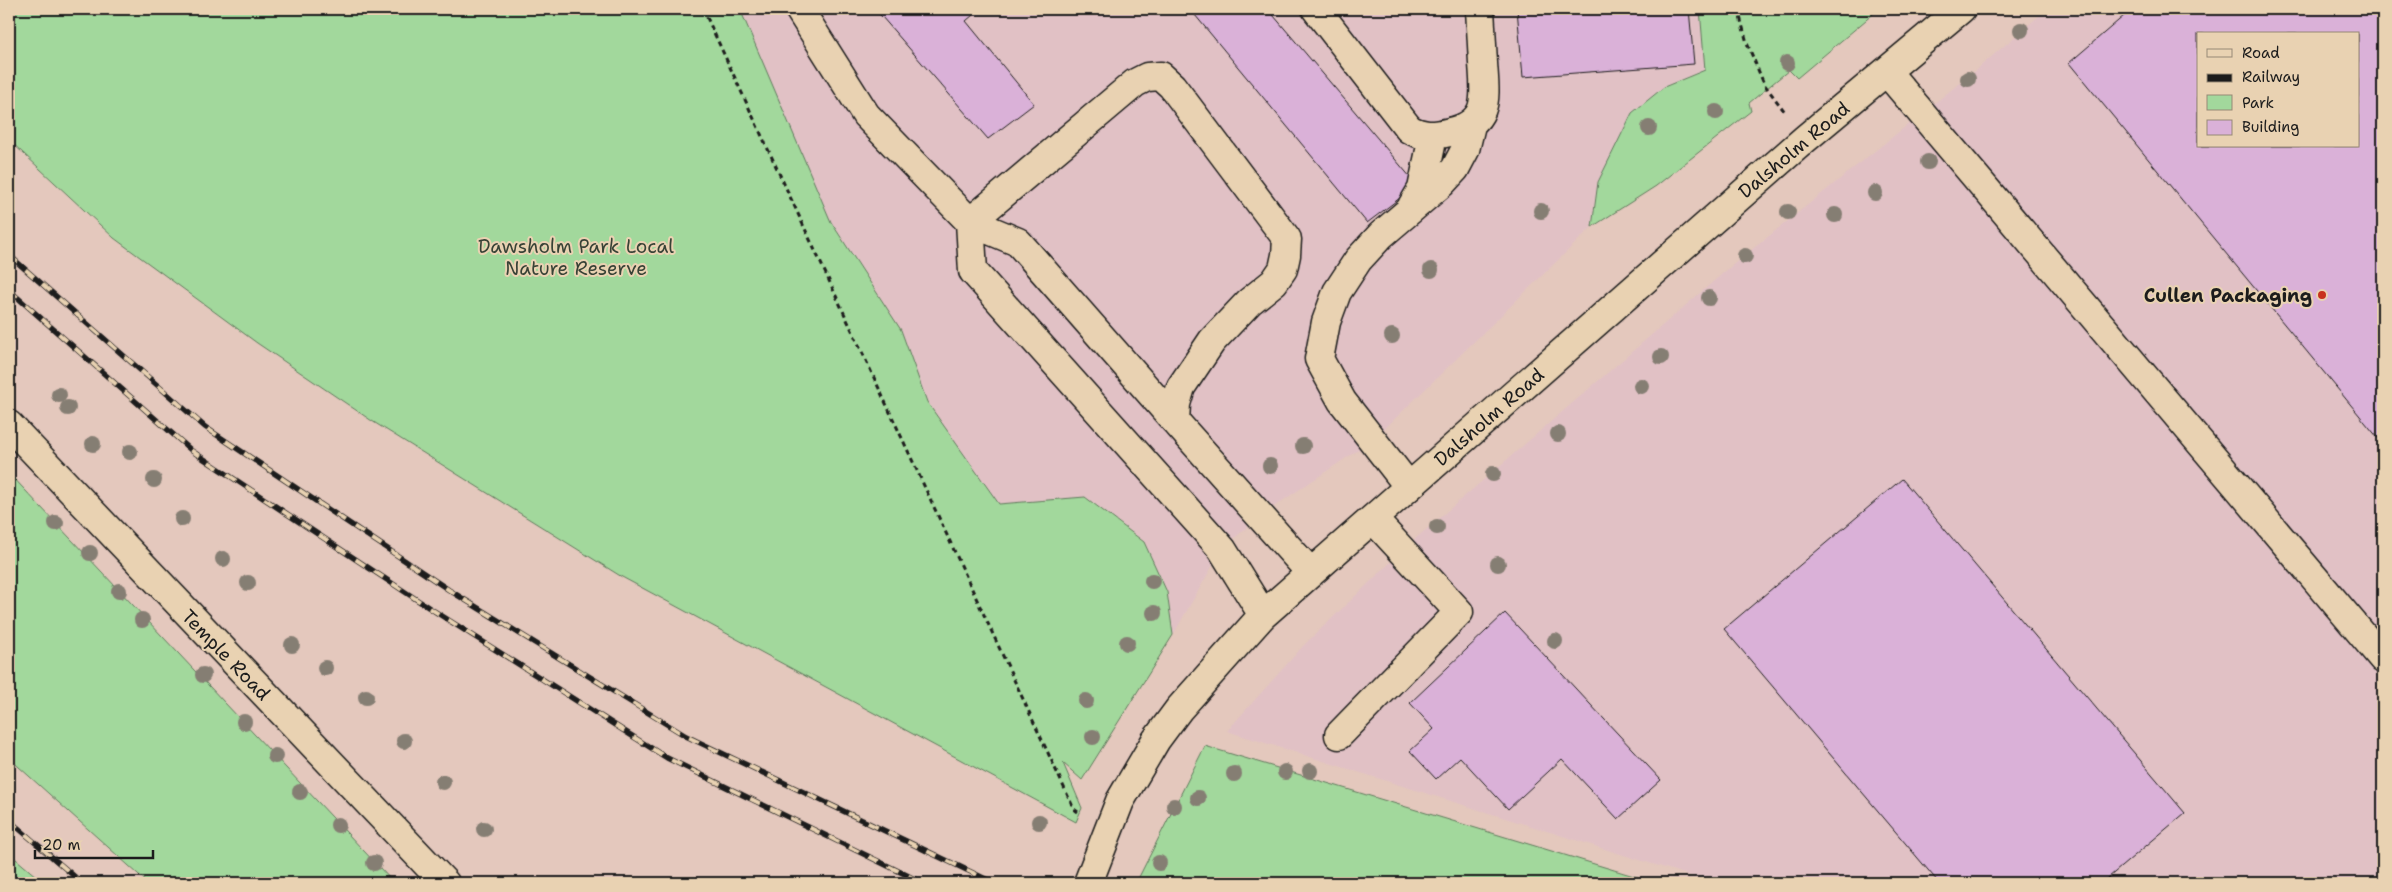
<svg xmlns="http://www.w3.org/2000/svg" width="2392" height="892" viewBox="0 0 2392 892" font-family="'Shantell Sans',sans-serif">
<style>
.built{fill:#e1c1c5;fill-rule:evenodd}
.green{fill:#a2d89c;stroke:#5f7a5c}
.building{fill:#dab1d8;stroke:#1c1c1c;fill-rule:evenodd}
.lines{fill:none;stroke-linecap:round;stroke-linejoin:round}
.minor-casing{stroke:#1c1c1c;stroke-width:31}
.path{stroke:#1c1c1c;stroke-width:3;stroke-dasharray:5 4;stroke-linecap:butt}
.minor{stroke:#e9d2b2;stroke-width:28}
.rail-casing{stroke:#1c1c1c;stroke-width:5.5}
.rail{stroke:#e9d2b2;stroke-width:4;stroke-dasharray:11;stroke-linecap:butt}
.tree{fill:#857e73}
.poi-dot{fill:#c8321e;stroke:#e9d2b2;stroke-width:2}
.labels{text-anchor:middle;dominant-baseline:central;stroke-width:4;stroke-linejoin:round;paint-order:stroke}
.street-label{font-size:19px;fill:#1c1c1c;stroke:#e9d2b2}
.park-label{font-size:19px;fill:#374236;stroke:#e9d2b2}
.poi-label{font-size:19px;font-weight:bold;fill:#1c1c1c;stroke:#e9d2b2;text-anchor:end}
</style>
<rect width="100%" height="100%" fill="#e4c8bd"/>
<filter id="ink" filterUnits="userSpaceOnUse"><feTurbulence type="fractalNoise" baseFrequency=".02" numOctaves="2"/><feDisplacementMap in="SourceGraphic" scale="10" xChannelSelector="R" yChannelSelector="G"/><feConvolveMatrix kernelMatrix="1 2 1 2 8 2 1 2 1" color-interpolation-filters="sRGB"/></filter>
<g filter="url(#ink)">
<!-- built -->
<path class="built" d="M726 9H1700L1705 70 1664 87 1598 182 1592 227 1373 440 1260 516 1222 549 1173 635 1167 592 1144 542 1085 497 999 504 927 402 901 330 795 166Z
M2047 9H2383V883H1713L1227 731 1304 645 1415 539 1729 268 1976 70ZM2198 34H2358V146H2198Z"/>
<!-- green -->
<path class="green" d="M9 9H740L831 222 901 330 927 402 999 504 1085 497 1144 542 1167 592 1173 635 1082 780 1063 763 1082 808 1076 822 622 577 372 421 257 343 114 238 9 140Z
M1700 9H1879L1797 78 1789 70 1749 103 1751 111 1656 186 1592 227 1598 182 1632 113 1664 87 1705 70Z
M9 473 394 883H148L9 758Z
M1205 746 1657 883H1136Z
M9 853 44 883H9Z"/>
<!-- building -->
<path class="building" d="M875 9H980L966 21 1034 104 988 139Z
M1190 9H1268L1417 185 1367 223Z
M1517 9H1689L1694 64 1523 77Z
M2132 9H2383V444L2069 63ZM2198 34H2358V146H2198Z
M1902 479 2185 813 2102 883H1939L1724 629Z
M1505 613 1661 780 1618 819 1562 759 1508 809 1460 757 1436 779 1410 751 1434 729 1410 703Z"/>
<g class="lines">
<!-- minor casing -->
<g class="minor-casing">
<path id="minor" d="M799 9 866 115 970 222 1018 242 1175 421
M1316 9 1409 129C1423 137 1434 136 1450 132 1491 123 1485 96 1483 63 1482 45 1481 27 1480 9
M1887 72 2383 659
M1412 206 1422 189 1433 136
M970 222 1135 83 1147 77 1161 76 1172 86 1287 239 1286 255 1283 269 1274 282 1249 302 1212 341 1181 387 1176 404 1175 421 1311 573
M970 222 973 271 1222 549 1263 615
M9 425 445 883
M1409 487 1342 401 1319 359 1326 322 1337 292 1358 260 1381 235 1442 183 1455 169 1465 150 1471 125
M1339 735 1459 612 1373 519
M1088 883 1120 801 1156 740 1179 709 1263 615 1805 139 1961 9"/>
</g>
<!-- path -->
<path class="path" d="M703 9 1074 809 1078 812
M1738 9 1747 43 1764 84 1785 112"/>
<!-- minor -->
<use href="#minor" class="minor"/>
<!-- rail casing -->
<g class="rail-casing">
<path id="rail" d="M9 255 205 427 449 590 686 736 994 883
M9 290 192 451 431 609 667 758 923 883
M9 820 82 883"/>
</g>
<!-- rail -->
<use href="#rail" class="rail"/>
</g>
<!-- trees -->
<g class="tree">
<circle cx="2021" cy="30" r="8"/>
<circle cx="1787" cy="63" r="8"/>
<circle cx="1968" cy="79" r="8"/>
<circle cx="1716" cy="112" r="8"/>
<circle cx="1649" cy="128" r="8"/>
<circle cx="1928" cy="162" r="8"/>
<circle cx="1875" cy="193" r="8"/>
<circle cx="1541" cy="211" r="8"/>
<circle cx="1788" cy="212" r="8"/>
<circle cx="1835" cy="215" r="8"/>
<circle cx="1745" cy="256" r="8"/>
<circle cx="1431" cy="270" r="8"/>
<circle cx="1709" cy="298" r="8"/>
<circle cx="1392" cy="336" r="8"/>
<circle cx="1661" cy="357" r="8"/>
<circle cx="1641" cy="386" r="8"/>
<circle cx="59" cy="395" r="8"/>
<circle cx="68" cy="408" r="8"/>
<circle cx="1558" cy="434" r="8"/>
<circle cx="93" cy="444" r="8"/>
<circle cx="1303" cy="446" r="8"/>
<circle cx="130" cy="452" r="8"/>
<circle cx="1270" cy="466" r="8"/>
<circle cx="1493" cy="474" r="8"/>
<circle cx="154" cy="480" r="8"/>
<circle cx="182" cy="519" r="8"/>
<circle cx="56" cy="523" r="8"/>
<circle cx="1437" cy="527" r="8"/>
<circle cx="90" cy="553" r="8"/>
<circle cx="223" cy="559" r="8"/>
<circle cx="1498" cy="564" r="8"/>
<circle cx="1152" cy="581" r="8"/>
<circle cx="248" cy="583" r="8"/>
<circle cx="119" cy="591" r="8"/>
<circle cx="1154" cy="613" r="8"/>
<circle cx="142" cy="620" r="8"/>
<circle cx="1555" cy="641" r="8"/>
<circle cx="1127" cy="643" r="8"/>
<circle cx="292" cy="645" r="8"/>
<circle cx="325" cy="668" r="8"/>
<circle cx="203" cy="675" r="8"/>
<circle cx="366" cy="697" r="8"/>
<circle cx="1086" cy="701" r="8"/>
<circle cx="244" cy="722" r="8"/>
<circle cx="1093" cy="737" r="8"/>
<circle cx="404" cy="741" r="8"/>
<circle cx="275" cy="756" r="8"/>
<circle cx="1310" cy="771" r="8"/>
<circle cx="1285" cy="772" r="8"/>
<circle cx="1234" cy="774" r="8"/>
<circle cx="443" cy="782" r="8"/>
<circle cx="300" cy="792" r="8"/>
<circle cx="1198" cy="798" r="8"/>
<circle cx="1174" cy="806" r="8"/>
<circle cx="1039" cy="822" r="8"/>
<circle cx="338" cy="825" r="8"/>
<circle cx="484" cy="829" r="8"/>
<circle cx="374" cy="863" r="8"/>
<circle cx="1159" cy="863" r="8"/>
</g>
</g>
<!-- markers -->
<circle class="poi-dot" cx="2322" cy="295" r="5"/>
<g class="labels">
<!-- street labels -->
<g class="street-label">
<text transform="translate(1794 150) rotate(-40)">Dalsholm Road</text>
<text transform="translate(1489 417) rotate(-41)">Dalsholm Road</text>
<text transform="translate(226 655) rotate(46)">Temple Road</text>
</g>
<!-- park labels -->
<g class="park-label">
<text x="576" y="246">Dawsholm Park Local<tspan x="576" dy="22">Nature Reserve</tspan></text>
</g>
<!-- poi labels -->
<g class="poi-label">
<text x="2312" y="295">Cullen Packaging</text>
</g>
</g>
<!-- margin -->
<rect width="2392" height="892" fill="none" stroke="#e9d2b2" stroke-width="30"/>
<rect x="15" y="15" width="2362" height="862" fill="none" stroke="#1c1c1c" stroke-width="2" filter="url(#ink)"/>
<!-- legend -->
<rect x="2197" y="32" width="162" height="115" fill="#e9d2b2" stroke="#978976"/>
<rect x="2207" y="49" width="25" height="8" fill="#e9d2b2" stroke="#978976"/>
<text x="2242" y="58" font-size="15" fill="#1c1c1c">Road</text>
<rect x="2207" y="74" width="25" height="8" fill="#1c1c1c" stroke="#978976"/>
<text x="2242" y="82" font-size="15" fill="#1c1c1c">Railway</text>
<rect x="2207" y="95" width="25" height="15" fill="#a2d89c" stroke="#978976"/>
<text x="2242" y="108" font-size="15" fill="#1c1c1c">Park</text>
<rect x="2207" y="120" width="25" height="15" fill="#dab1d8" stroke="#978976"/>
<text x="2242" y="132" font-size="15" fill="#1c1c1c">Building</text>
<!-- scale -->
<path d="M35 850v8h118v-8" fill="none" stroke="#1c1c1c" stroke-width="2.5"/>
<text x="42" y="850" font-size="15" fill="#1c1c1c" stroke="#e9d2b2" stroke-width="4" paint-order="stroke">20 m</text>
</svg>
